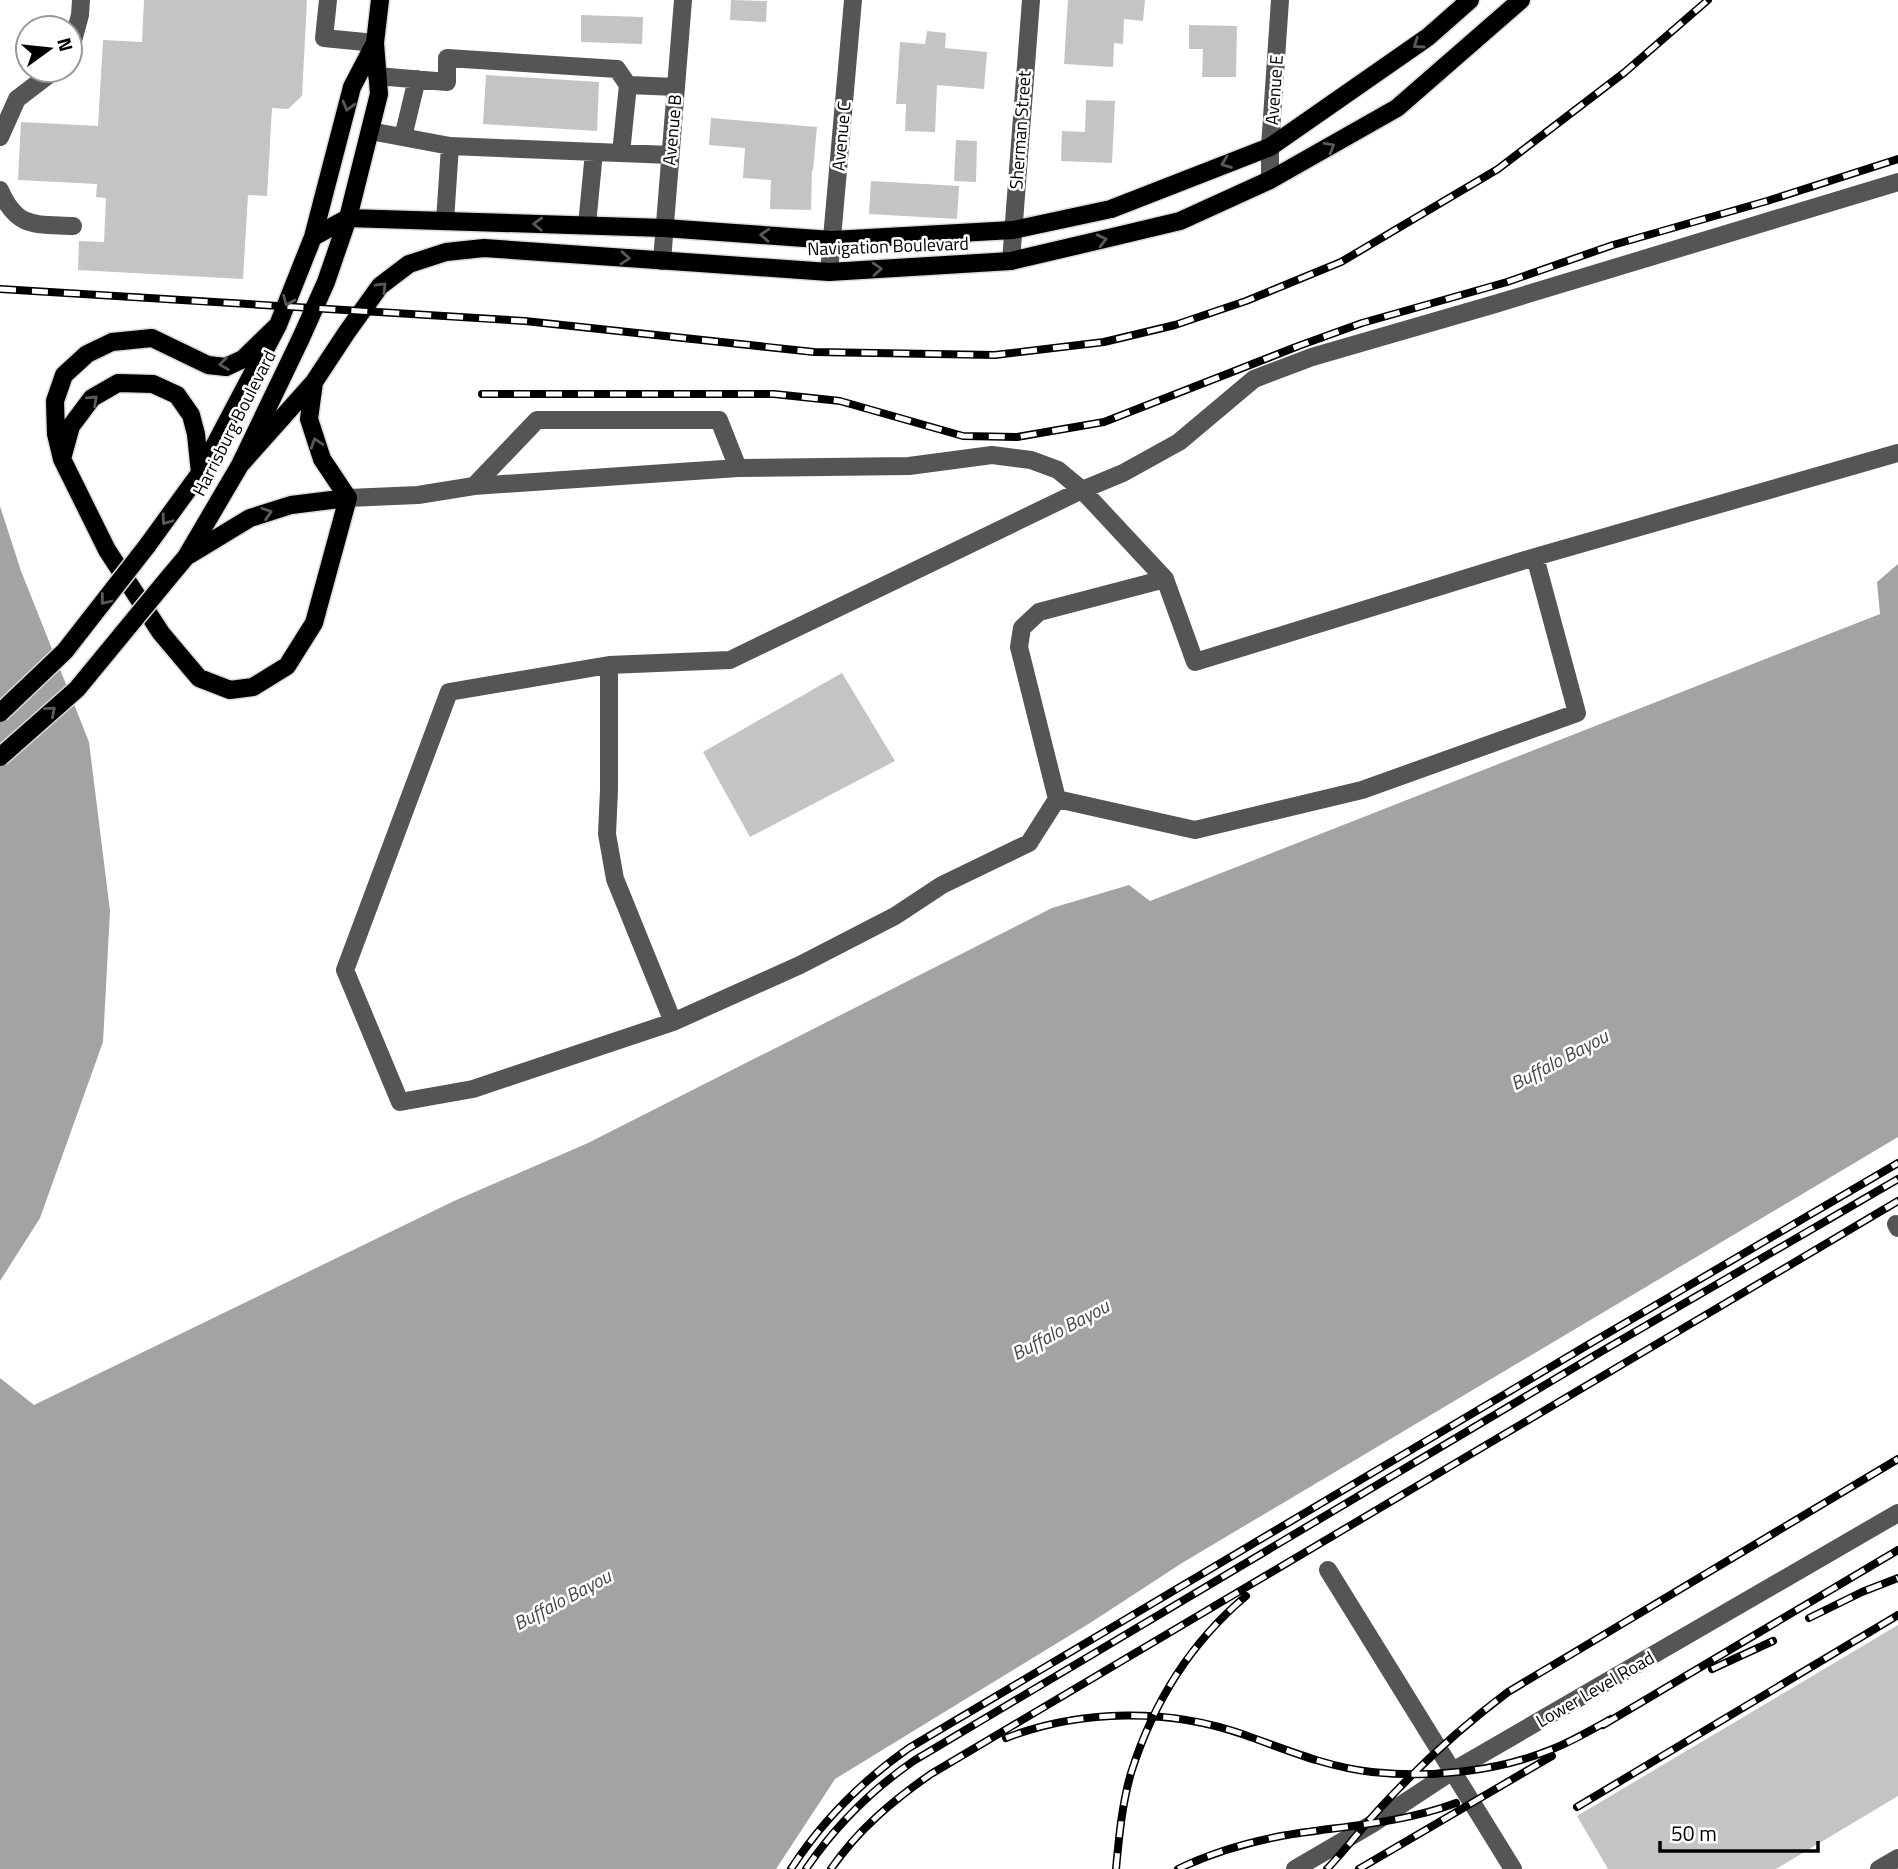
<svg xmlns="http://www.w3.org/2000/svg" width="1898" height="1869" viewBox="0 0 1898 1869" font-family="'Titillium Web',sans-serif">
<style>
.water{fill:#a3a3a3}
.building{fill:#c4c4c4}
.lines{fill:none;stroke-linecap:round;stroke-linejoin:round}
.major-casing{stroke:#dbdbdb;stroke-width:21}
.minor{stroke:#555;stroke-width:18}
.major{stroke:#000;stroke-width:18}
.rail-casing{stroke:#000;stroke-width:8}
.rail{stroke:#fff;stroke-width:5;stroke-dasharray:16;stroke-linecap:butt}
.major-bridge-casing{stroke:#dbdbdb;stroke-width:21;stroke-linecap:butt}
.major-bridge{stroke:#000;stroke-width:18}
.oneway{stroke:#595959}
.labels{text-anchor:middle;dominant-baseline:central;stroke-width:5;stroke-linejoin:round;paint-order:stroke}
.street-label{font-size:18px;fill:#000;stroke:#fff}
.water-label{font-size:19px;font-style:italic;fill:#444;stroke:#fff}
</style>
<rect width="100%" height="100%" fill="#fff"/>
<!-- water -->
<path class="water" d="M0 506 21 571 89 742 110 911 103 1042 40 1218 0 1281Z
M1898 564V1137L1182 1563 1090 1623 835 1779 776 1869H0V1378L34 1405 454 1201 588 1143 1052 908 1129 885 1150 901 1880 614 1877 582Z"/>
<!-- building -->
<path class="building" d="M144 0H307L302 96 288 109 272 108 267 196 248 195 243 279 78 270 79 241 104 242 106 198 96 197 97 184 18 180 21 122 98 126 103 40 142 42Z
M731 0 767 1 766 22 730 20Z
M1068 0H1145L1143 21 1124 19 1123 44 1114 43 1113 67 1064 64Z
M581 15 643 17 642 44 581 42Z
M1189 25 1237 26 1236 77H1202L1203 49H1189Z
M927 31 946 33 945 48 987 52 984 89 937 85 935 132 905 131 906 104H896L900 42 925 44Z
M486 75 599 82 597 131 483 124Z
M1086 100 1115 101 1112 163 1061 161 1062 131 1085 132Z
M711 118 817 127 813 170H812L811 210 770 209 771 180 743 178 745 148 709 145Z
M956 140 977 141 976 182 954 181Z
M871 181 959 186 957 219 869 214Z
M842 673 895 761 750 837 703 752Z
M1898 1625V1796L1776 1869H1608L1577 1816Z"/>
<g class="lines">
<!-- major casing -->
<g class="major-casing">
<path id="major" d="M313 237 348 218 664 228 832 240 1013 230 1111 209 1270 147 1428 37 1470 0
M278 325 243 359 226 367 208 365 152 338 112 342 87 354 64 375 55 401 56 434 62 459 107 550 161 633 199 678 230 690 253 687 287 666 314 623 348 498 322 459 309 419 314 382
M63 455 71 426 92 398 118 383 153 384 177 395 191 415 196 434 200 473
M240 465 314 382 347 332 380 286 409 264 446 252 484 248 829 272 1011 261 1096 241 1180 221 1270 180 1397 108 1521 0
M147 546 200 473 278 325 313 237 352 87 375 43
M189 555 250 518 291 505 348 498
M170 576 186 557 240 465 301 338 326 282 348 218 379 94 375 43 380 0"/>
</g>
<!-- minor -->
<path class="minor" d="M328 0 324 38 375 43
M70 52 80 15 81 0
M377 76 447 82V58L617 69 628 85 676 87
M370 131 450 146 445 221
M0 137 17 99 55 70
M403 137 417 79
M450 146 670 155
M621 153 628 85
M1270 180V147L1280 0
M0 190C17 229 35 224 73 226
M587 225 594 152
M662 261 683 0
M1011 261 1031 0
M829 272 853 0
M738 468 719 420H537L474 486 738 468 909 466 992 455 1031 460 1058 470 1082 490 1123 473 1179 442 1254 379 1312 357 1495 304 1898 182
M348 498 418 495 474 486
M1165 579 1039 612 1022 628 1019 647 1057 799 1195 830 1362 790 1577 713 1535 557
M609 665 449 692 345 970 400 1102 473 1089 673 1022 800 965 895 916 942 885 1029 843 1057 799
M673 1022 615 879 607 834 609 790V665L730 660 1082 490 1165 579 1195 662 1535 557 1898 453
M1896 1224 1898 1228
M1328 1570 1513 1869
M1295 1869 1372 1824 1451 1772 1898 1513
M1879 1869 1898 1858"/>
<!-- major -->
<use href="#major" class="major"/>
<!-- rail casing -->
<g class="rail-casing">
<path id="rail" d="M0 289 525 321 814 352 995 355 1104 342 1175 325 1246 301 1341 262 1498 169 1625 72 1708 0
M482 394H774L840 401 963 436 1017 437 1104 422 1301 345 1362 323 1507 282 1613 245 1767 201 1898 159
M1809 1618 1862 1592 1898 1578
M1712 1669 1773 1641
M1603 1725 1898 1550
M1006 1738C1081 1709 1169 1708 1245 1735 1287 1750 1327 1767 1372 1772 1431 1778 1495 1772 1550 1750 1571 1742 1591 1730 1611 1719
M1577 1807 1898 1615
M791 1869C822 1821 862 1781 909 1748L1591 1343 1898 1163
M806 1869C836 1825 871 1790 915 1760L1597 1354 1898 1179
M831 1869C858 1830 892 1801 931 1774L1898 1201
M1116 1869C1119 1837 1122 1804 1131 1773 1153 1703 1190 1643 1246 1596
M1178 1869C1211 1853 1245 1843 1281 1836 1340 1826 1400 1824 1456 1803
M1327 1869C1347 1848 1364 1825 1384 1804 1422 1763 1464 1725 1508 1692L1898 1459
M1359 1869 1552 1756"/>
</g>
<!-- rail -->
<use href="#rail" class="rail"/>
<!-- major-bridge casing -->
<g class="major-bridge-casing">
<path id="major-bridge" d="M0 713 65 651 147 546
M0 757 77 689 170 576"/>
</g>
<!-- major-bridge -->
<use href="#major-bridge" class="major-bridge"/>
</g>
<!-- one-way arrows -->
<defs><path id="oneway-chevron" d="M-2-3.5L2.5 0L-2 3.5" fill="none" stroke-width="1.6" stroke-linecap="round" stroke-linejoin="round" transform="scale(1.75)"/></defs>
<g class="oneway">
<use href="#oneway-chevron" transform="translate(1418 44) rotate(145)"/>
<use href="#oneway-chevron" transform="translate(348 106) rotate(105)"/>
<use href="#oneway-chevron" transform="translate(1330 147) rotate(-30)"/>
<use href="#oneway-chevron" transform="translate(1226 163) rotate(159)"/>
<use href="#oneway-chevron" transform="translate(538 224) rotate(-178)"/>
<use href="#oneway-chevron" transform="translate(765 235) rotate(-176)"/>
<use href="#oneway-chevron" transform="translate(1102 240) rotate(-14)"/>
<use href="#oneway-chevron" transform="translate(625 258) rotate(4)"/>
<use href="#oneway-chevron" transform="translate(877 269) rotate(-4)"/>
<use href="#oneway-chevron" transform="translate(382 287) rotate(-45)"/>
<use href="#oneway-chevron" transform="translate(288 301) rotate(112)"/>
<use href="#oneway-chevron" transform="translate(224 364) rotate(172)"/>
<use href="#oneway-chevron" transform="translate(93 400) rotate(-43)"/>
<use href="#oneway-chevron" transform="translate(316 443) rotate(-108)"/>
<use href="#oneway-chevron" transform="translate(267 513) rotate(-18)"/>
<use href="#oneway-chevron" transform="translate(166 520) rotate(126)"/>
<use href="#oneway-chevron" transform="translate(105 600) rotate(128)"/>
<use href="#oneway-chevron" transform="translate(51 711) rotate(-41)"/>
</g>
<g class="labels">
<!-- street labels -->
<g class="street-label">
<text transform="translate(1274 90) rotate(-86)">Avenue E</text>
<text transform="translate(672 130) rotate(-85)">Avenue B</text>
<text transform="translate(1020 130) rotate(-86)">Sherman Street</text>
<text transform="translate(841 136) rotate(-85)">Avenue C</text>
<text transform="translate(888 246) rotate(-2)">Navigation Boulevard</text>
<text transform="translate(234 423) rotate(-63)">Harrisburg Boulevard</text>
<text transform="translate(1595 1689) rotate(-30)">Lower Level Road</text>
</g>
<!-- water labels -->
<g class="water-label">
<text transform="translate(1559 1059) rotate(-28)">Buffalo Bayou</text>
<text transform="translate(1060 1329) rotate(-28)">Buffalo Bayou</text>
<text transform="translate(562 1599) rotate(-28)">Buffalo Bayou</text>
</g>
</g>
<!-- north arrow -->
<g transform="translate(49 49) rotate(75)"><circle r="33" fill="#ffffff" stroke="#999999" stroke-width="2"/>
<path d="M0-5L12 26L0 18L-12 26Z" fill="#000000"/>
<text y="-10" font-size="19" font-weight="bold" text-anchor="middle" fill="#000000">N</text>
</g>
<!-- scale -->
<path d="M1660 1841v10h158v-10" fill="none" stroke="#000000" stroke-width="3.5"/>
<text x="1671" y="1841" font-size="21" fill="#000000" stroke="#ffffff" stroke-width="5" paint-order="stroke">50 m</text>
</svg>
